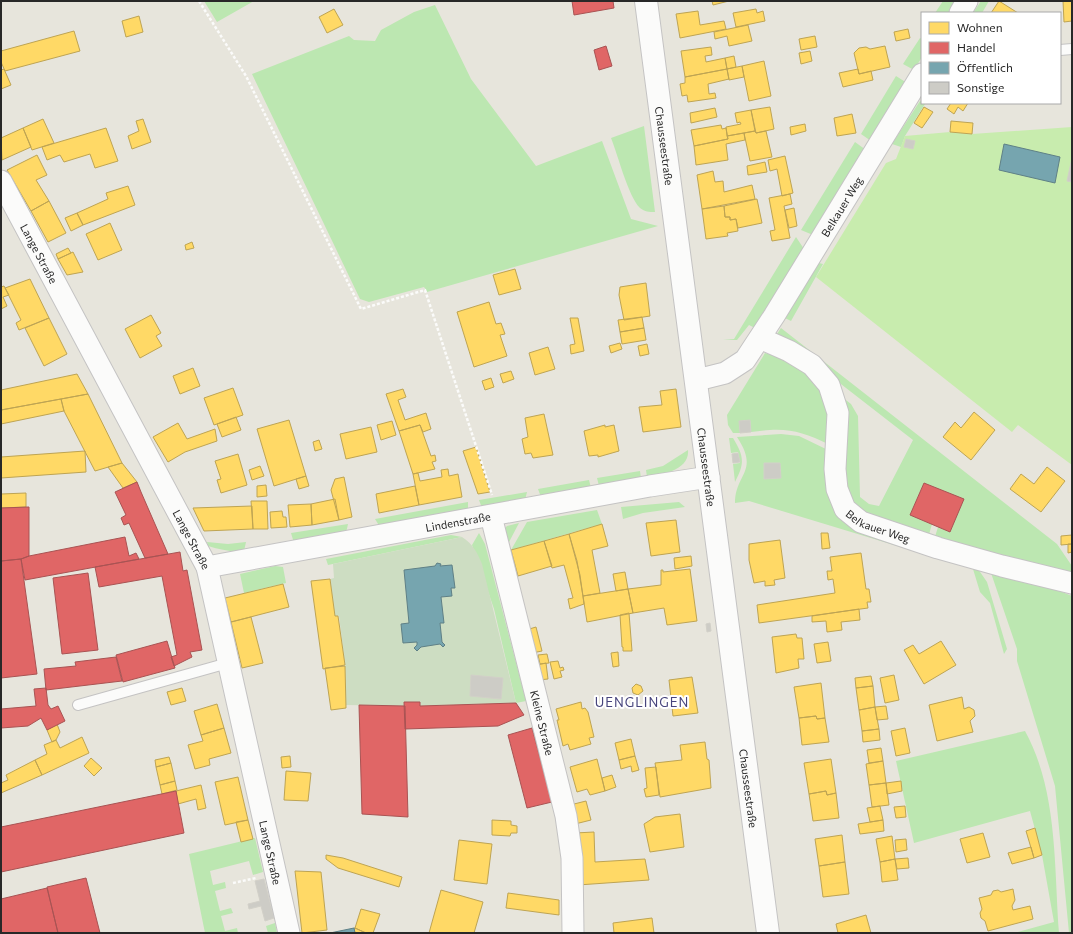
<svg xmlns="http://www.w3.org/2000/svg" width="1073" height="934" viewBox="0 0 1073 934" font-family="Commissioner,sans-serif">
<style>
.green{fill:#bce7b1}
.cemetery{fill:#cdddc2}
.pitch{fill:#c8ecae}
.homes{fill:#ffd966;stroke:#bea453}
.shops{fill:#e06666;stroke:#a95353}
.public{fill:#76a5af;stroke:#5f8086}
.building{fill:#cdccc6;stroke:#d2d0c8}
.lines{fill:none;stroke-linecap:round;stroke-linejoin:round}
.lane-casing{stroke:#c4c3c3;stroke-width:12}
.street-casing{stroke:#c4c3c3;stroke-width:23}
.secondary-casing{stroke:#c4c3c3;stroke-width:24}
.path{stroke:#fbfbfa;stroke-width:2.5;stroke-dasharray:3 2;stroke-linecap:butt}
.lane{stroke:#fbfbfa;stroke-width:10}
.street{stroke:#fbfbfa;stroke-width:21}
.secondary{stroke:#fbfbfa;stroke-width:22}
.labels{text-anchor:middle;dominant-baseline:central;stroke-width:4;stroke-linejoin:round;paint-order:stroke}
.street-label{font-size:11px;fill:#282828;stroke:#fff}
.quarter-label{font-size:13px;letter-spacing:1px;fill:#47447c;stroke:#fff}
</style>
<rect width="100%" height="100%" fill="#e7e5dc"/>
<!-- green -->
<path class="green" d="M204 1H254L217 22Z
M943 1H957L949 13H935Z
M981 1H989L982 13H973Z
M435 5 471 79 536 166 602 141 631 219 658 226 427 292 424 287 369 302 360 299 252 74 349 36 354 40 375 41 381 30 414 12Z
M920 38 922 39V57L914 70 903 64Z
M896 76 907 83 871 141 861 134Z
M920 101 925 104 905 136 901 147 892 144Z
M644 126 655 212C649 212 645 212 640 208 628 196 618 155 611 138Z
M855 142 866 150 813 235 801 230Z
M796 237 804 249 755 328 749 325 737 340H723L734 339Z
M819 263 823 264 791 321 785 318Z
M781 328 1057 544 1072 566V578L934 540 938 527 950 532 963 499 924 483 910 515 932 524 928 538 848 506 838 394 851 404 858 416 860 497 869 504 879 506 913 440 828 374 775 337Z
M765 353 777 356 810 373 818 385 830 420V445C799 430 786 427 751 432L750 420 740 433H733L728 425 727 415Z
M781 434 799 436 830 451C827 481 823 494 842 519L978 569 987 582 1007 649 1004 654 990 603 980 592 973 569 749 501 735 503C735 473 760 472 737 437Z
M729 438H733C744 456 745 463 735 482L733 464 740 463 738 452 731 453Z
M688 450C690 470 661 475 647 477L646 470 663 466Z
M640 471 641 478 599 486 597 478Z
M589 480 591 488 541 497 538 489Z
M527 492 525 500 482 508 479 500Z
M468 502V511L380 527 375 519Z
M679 502 685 507 643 513 623 519 621 507Z
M597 510 602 524 511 550 527 522Z
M519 523 508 544 504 529 507 526Z
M348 524 346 533 294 543 291 533Z
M479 533 485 544 526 701 516 703 494 609 472 545Z
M451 535 462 537 328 565 326 559Z
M207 542 228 544 246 542 244 551C231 552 221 550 208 546Z
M275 566 283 567 286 583 244 593 240 574Z
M991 573 1047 586 1072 596V933H1069L1055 786 1017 661V649Z
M1025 731C1058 791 1054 867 1059 933H1014L1054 922 1042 855 1030 811 914 843 896 761Z
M255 838 263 872 253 875 249 861 210 871 213 885 225 882 226 888 215 891 220 911 231 908 233 913 221 916 225 931 237 928 238 933H205L189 854Z
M275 923 277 933H268L266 926Z"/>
<!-- cemetery -->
<path class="cemetery" d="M462 537C473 544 477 552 482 564L516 703 420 706V702H405V706L346 705 345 665 339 616H335L330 579 334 578 333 564Z"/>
<!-- pitch -->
<path class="pitch" d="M1072 127V465L1018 425 1012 432 816 277 886 163 896 159 905 136 950 132 972 134Z"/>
<!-- homes -->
<path class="homes" d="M712 1H729L713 5Z
M999 1 1018 13H991Z
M1063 1H1072V21L1064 22Z
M334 9 343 25 327 33 319 17Z
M756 9 757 13 763 11 765 21 736 27 733 13Z
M698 11 700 25 724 21 726 29 680 38 676 14Z
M139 16 143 32 126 37 122 21Z
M748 25 752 41 729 46 727 36 715 39 714 32Z
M908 29 910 38 896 41 894 32Z
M74 31 80 51 5 71 1 62V51Z
M815 36 817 47 801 50 799 39Z
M885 46 890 67 859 74 854 53 859 48 866 47 870 49Z
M711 47 712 55 705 56 706 62 725 58 727 69 685 77 681 51Z
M810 51 812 61 801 64 799 53Z
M734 56 736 67 727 69 725 58Z
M764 61 771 96 749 101 742 66Z
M742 66 744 77 729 80 727 69Z
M4 69 11 85 1 89V70Z
M727 69 729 79 708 84 709 94 715 93 716 98 688 102 687 95 682 96 680 84 685 83V77Z
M858 69 859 74 871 71 873 80 843 87 839 73Z
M951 103H968L963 111 958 107 954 114 947 109Z
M770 107 774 129 756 133 751 110Z
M924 107 933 112 922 128 914 123Z
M715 108 717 117 691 123 690 113Z
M751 110 755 131 727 136 726 127 741 124 740 122 737 123 735 113Z
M852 114 856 133 837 136 834 118Z
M43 119 54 143 32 150 23 128Z
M143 119 151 142 132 149 128 136 139 131 136 121Z
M951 121 973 123 972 134 950 132Z
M805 124 806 131 791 135 790 127Z
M721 125 722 129 726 128 728 139 694 146 691 130Z
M23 128 31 147 2 160 1 138Z
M106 128 118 161 95 168 90 154 64 162 60 155 47 160 42 147Z
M755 131 756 133 766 131 772 157 750 161 744 133Z
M744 133 745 140 726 144 728 160 696 165 694 146 728 139 727 136Z
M37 155 47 175 36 180 49 201 31 211 7 170Z
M785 156 793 193 782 196 777 169 770 171 768 160Z
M765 162 767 172 748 175 747 166Z
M713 171 715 182 723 181 724 192 752 185 755 199 702 209 697 175Z
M128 186 135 205 83 225 77 213 108 199 106 193Z
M790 194 792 204 784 206 790 238 772 241 770 231 775 230 769 198Z
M757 199 762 223 738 228 736 219 730 220V217H725L724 206Z
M49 201 66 233 48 242 31 211Z
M724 206 725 217H730V220L736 219 738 231 727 233 728 236 706 239 702 209Z
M794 208 797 226 789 228 785 210Z
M77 213 83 225 71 231 65 218Z
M110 223 122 250 98 260 86 234Z
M192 242 194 248 186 250 185 245Z
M68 248 71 253 58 259 56 254Z
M73 252 83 272 67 275 58 259Z
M515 269 521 289 499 295 493 275Z
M30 279 49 318 19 330 16 323 21 320 5 288Z
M646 283 650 316 624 320 619 295 620 287Z
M4 286 9 295 3 297 7 306 1 309V287Z
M489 302 496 324 501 323 505 334 500 335 507 356 474 367 457 312Z
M151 315 161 333 156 336 162 346 140 358 125 329Z
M642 317 644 328 620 332 618 320Z
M49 318 67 354 44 366 25 328Z
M570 318H578L584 351 571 354 570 345 575 344Z
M644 328 646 340 622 344 620 332Z
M620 343 622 349 611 353 609 346Z
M647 344 649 354 640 356 638 346Z
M548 347 555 369 535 375 529 353Z
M193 368 200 386 180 394 173 376Z
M511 371 514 379 503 383 500 374Z
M77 374 88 394 1 410V390Z
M491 378 494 387 485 390 482 381Z
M233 388 243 415 214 425 204 398Z
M403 389 406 397 398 400 405 420 426 413 431 429 423 432 420 425 399 431 386 394Z
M676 389 681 427 643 432 639 407 662 405 660 391Z
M88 394 122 463 95 471 64 411 61 399Z
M61 399 64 411 1 424V410Z
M974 412 995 430 971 460 943 437 955 422 961 428Z
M544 414 553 455 533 458 531 453 525 454 522 439 528 437 525 418Z
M236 417 241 430 222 437 217 424Z
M289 420 306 476 274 486 257 429Z
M392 421 396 435 381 440 377 425Z
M178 423 187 439 215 429 217 441 185 452 168 462 153 437Z
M420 425 431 456 435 455 436 461 432 462 435 469 413 474 399 431Z
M605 425V427L614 425 619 451 598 457V455L589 456 584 431Z
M371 427 377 452 346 459 340 434Z
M319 440 322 449 315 451 313 442Z
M476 447 490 492 478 494 463 451Z
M85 451 86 472 1 478V457Z
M238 454 247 485 221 493 217 480 221 479 215 461Z
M122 463 137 482 123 488 108 467Z
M260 466 264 476 252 480 249 470Z
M1047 467 1065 481 1041 512 1010 489 1021 474 1034 484Z
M448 469 449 476 458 474 462 497 419 505 413 474 418 473 420 481 442 477 441 470Z
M306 476 309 486 299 489 296 479Z
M344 477 352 517 339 520 331 490 335 479Z
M266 485 267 496 257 497V486Z
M415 486 419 505 379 513 376 494Z
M26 493V507L1 508V494Z
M335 499 339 520 312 525 311 504Z
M251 501H267L268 529H253Z
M311 504 312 525 290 527 288 505Z
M252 506 253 529 204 531 193 508Z
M282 511 283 517H286L287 527 271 528 270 512Z
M676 520 680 552 651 556 646 523Z
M602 524 608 546 592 550 600 593 583 596 577 561 569 534Z
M821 533H828L830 548 822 549Z
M569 534 580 575 584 604 570 609 568 599 573 598 564 565 552 568 544 541Z
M1072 535V544L1061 545V536Z
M780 540 785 578 774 580 775 585 765 586V581L754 583 749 560V544Z
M544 541 552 566 518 576 511 550Z
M1068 544H1072V552L1068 553Z
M861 553 866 589H869L871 602H867L868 608 759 623 757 605 835 593 833 579 828 580 827 571H832L830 557Z
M691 556 692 566 675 569 674 558Z
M690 569 697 621 667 625 664 608 633 613 628 589 661 585V570H663V572Z
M625 572 628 589 616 591 613 574Z
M330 579 335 616H338L345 665 323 669 311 581Z
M283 584 289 607 231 622 225 598Z
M628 589 633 613 587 622 583 596Z
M859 609 860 620 841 622 842 630 827 632 826 621 812 622V616Z
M629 613 632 651H623V647H622L620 615Z
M251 617 263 663 242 668 231 622Z
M536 627 542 651 532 653 526 630Z
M796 634 797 638H802L804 659H798L799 668 776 673 772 637Z
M941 641 956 665 924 684 904 650 913 645 919 654Z
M828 642 831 661 817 663 814 644Z
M618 652 619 666 613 667 611 653Z
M547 654 549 663 540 664 538 655Z
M558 661 560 668 563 667 564 670 560 671 562 677 554 679 550 662Z
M546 663 548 679 538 680 536 665Z
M345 666 346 708 331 710 325 668Z
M894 675 899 700 885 703 880 678Z
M871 676 873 686 856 688 855 678Z
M692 677 698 713 673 716 669 680Z
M821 683 825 718 817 719 816 716 799 718 794 687Z
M636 684 641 686 643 691 638 695 633 693 632 688Z
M873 686 875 707 859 710 856 688Z
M182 688 186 701 171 705 167 692Z
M962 697 964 709 969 707 974 710 975 716 970 721 973 732 937 741 929 705Z
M581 702 582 709 585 708 588 712 594 737 589 738 591 744 570 750 568 744 563 746 557 720H559L556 709Z
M217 704 224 728 201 735 194 711Z
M886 706 888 719 877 720 875 707Z
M875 707 879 729 862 731 859 710Z
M816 716 817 719 825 718 829 742 802 745 799 718Z
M57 724 60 732 56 740 52 742 47 730Z
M224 728 231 753 209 759 210 765 195 769 188 745 203 741 201 735Z
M905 728 910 753 896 756 891 731Z
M879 729 880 740 863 742 862 731Z
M82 737 89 753 42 775 35 760 47 754 44 745 56 740 60 748Z
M631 739 635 756 619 760 615 743Z
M705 742 707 759 709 760 711 788 660 797 655 763 682 760 680 745Z
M881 748 883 761 869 763 867 750Z
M290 756 291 767 282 768 281 757Z
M635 756 639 770 632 772 631 766 621 769 619 760Z
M169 757 171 763 156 767 155 760Z
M91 758 102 768 94 776 84 766Z
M597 759 605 791 590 795 587 789 577 792 570 767Z
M831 759 836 793 827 795 826 791 809 794 804 763Z
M35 760 42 775 1 793V783L8 780 6 775Z
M883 761 886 783 869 785 866 764Z
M171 763 175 781 160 785 156 767Z
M656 767 659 795 646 797 644 789 647 788 645 768Z
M286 771 311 773 308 801 284 800Z
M612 775 616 787 605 791 602 778Z
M238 777 248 820 225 825 215 782Z
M175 781 177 790 162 794 160 785Z
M901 781 902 791 887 794 886 783Z
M886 783 889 805 872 807 869 785Z
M201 785 206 808 198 810 196 799 178 804 176 791Z
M826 791 827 795 836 793 839 818 813 821 809 794Z
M586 801 591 820 575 824 570 805Z
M880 806 883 820 870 822 867 808Z
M905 806 906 817 896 818 894 807Z
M680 814 684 847 650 852 644 824 655 817Z
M248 820 253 839 241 842 236 822Z
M492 820 511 821V825L517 826V833H511L510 836 492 835Z
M883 820 884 831 860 834 858 824Z
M1035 828 1042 855 1034 858 1026 831Z
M594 832 595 862 645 859 649 880 578 885 575 833Z
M983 833 990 857 967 863 960 839Z
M842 835 845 862 819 866 815 839Z
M892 836 895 859 880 862 876 839Z
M906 839 907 850 896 852 895 840Z
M459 840 492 844 487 884 454 880Z
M1031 847 1034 858 1012 864 1008 853Z
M326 855 343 858 402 877 399 887 338 868 326 859Z
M908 858 909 868 897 869 895 859Z
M895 859 898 880 882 882 880 862Z
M845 862 849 894 823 897 819 866Z
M295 871 321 872 327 930 302 933Z
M1013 889 1015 900 1012 906 1013 910 1030 906 1033 919 988 931 985 921 981 918 980 913 982 909 979 898 991 895 993 891 998 890 1001 892Z
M441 890 483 902 474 933H429Z
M508 893 559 900V915L506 908Z
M361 909 380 914 373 933H366L355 928Z
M866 915 871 933H838L836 924Z
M652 918 654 933H614L613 923Z
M354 928H355L366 933H355Z"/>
<!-- shops -->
<path class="shops" d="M572 1H613L614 8 574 15Z
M606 46 612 66 599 70 594 50Z
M137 482 141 492 168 554 145 558 129 523 124 525 121 518 126 515 115 492Z
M924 483 964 499 950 532 910 515Z
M29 507V556L21 559 1 561V508Z
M125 537 129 556 136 553 139 559 25 580 21 559 29 556Z
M180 552 183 571 187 570 202 650 190 652 192 657 174 666 171 657 177 655 162 576 99 587 95 567Z
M21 559 37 674 1 678V561Z
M88 573 98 650 62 654 53 578Z
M167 641 175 668 123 682 116 655Z
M116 657 122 681 46 690 44 669 76 666 75 662Z
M46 688 48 705 51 709 58 706 65 721 47 730 41 718 28 726 1 728V709L36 706 34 689Z
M404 702H420V706L516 703 524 715 498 726 405 729Z
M359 705 405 706 408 817 362 814Z
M532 728 552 802 527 808 508 735Z
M176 791 184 833 1 872V827Z
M86 878 100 933H58L47 887Z
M47 888 58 933H1V899Z"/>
<!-- public -->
<path class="public" d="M1004 144 1060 157 1055 183 999 170Z
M437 563 441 564 440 566 452 565 455 588H451L452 596 441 597 444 623H440L442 642 445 645 443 647 440 644 421 647 417 651 414 648 417 645V642L403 643 401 624 409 623 404 570 435 566Z
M354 928 355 933H330Z"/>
<!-- building -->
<path class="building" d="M906 139 915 141 913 149 904 147Z
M1072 158V182L1067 181Z
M750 420 751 432 740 433 739 421Z
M738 453 740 462 733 463 732 454Z
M764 463H780L781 478 764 479Z
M710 623 711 631 707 632 706 624Z
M471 675 503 678 501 699 470 696Z
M264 879 274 918 265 921 261 906 249 909 248 904 260 901 255 881Z"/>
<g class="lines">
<!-- lane casing -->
<g class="lane-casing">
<path id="lane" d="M1060 50 1072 49
M78 705 228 663"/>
</g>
<!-- street casing -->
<g class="street-casing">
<g id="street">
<path d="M960 13 967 1"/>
<path id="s1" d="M1 181 207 567 289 933"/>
<path id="s2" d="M760 338 789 351 812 365 829 385 838 413 835 469 837 489 845 509 861 522 938 548 1002 566 1072 583"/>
<path id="s3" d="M697 380 725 373 745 360 774 316 922 74"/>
<path id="s4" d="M491 516 566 816 572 858 573 933"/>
<path id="s5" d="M207 567 650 486 709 477"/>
</g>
</g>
<!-- secondary casing -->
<g class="secondary-casing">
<g id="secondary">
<path id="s6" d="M646 1 768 933"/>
</g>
</g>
<!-- path -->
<path class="path" d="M199 1 246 76 361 309 425 290 492 495
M233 883 256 878"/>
<!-- lane -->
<use href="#lane" class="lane"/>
<!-- street -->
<use href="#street" class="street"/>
<!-- secondary -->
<use href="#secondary" class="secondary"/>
</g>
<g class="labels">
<!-- street labels -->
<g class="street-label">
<text stroke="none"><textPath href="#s6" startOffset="146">Chausseestraße</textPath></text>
<text stroke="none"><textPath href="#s3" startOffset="234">Belkauer Weg</textPath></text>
<text stroke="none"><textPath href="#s1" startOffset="82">Lange Straße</textPath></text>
<text stroke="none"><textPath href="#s6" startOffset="470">Chausseestraße</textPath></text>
<text stroke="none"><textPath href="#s5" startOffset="255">Lindenstraße</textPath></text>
<text stroke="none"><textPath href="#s2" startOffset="250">Belkauer Weg</textPath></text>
<text stroke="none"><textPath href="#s1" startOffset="406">Lange Straße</textPath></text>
<text stroke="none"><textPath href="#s4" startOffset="213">Kleine Straße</textPath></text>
<text stroke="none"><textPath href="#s6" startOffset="794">Chausseestraße</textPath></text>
<text stroke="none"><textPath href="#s1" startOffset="730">Lange Straße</textPath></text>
</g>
<!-- quarter labels -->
<g class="quarter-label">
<text x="642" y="702">UENGLINGEN</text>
</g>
</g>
<!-- border -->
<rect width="1073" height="934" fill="none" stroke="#282828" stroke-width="4"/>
<!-- legend -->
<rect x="921" y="12" width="140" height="92" fill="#ffffff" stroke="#a9a9a9"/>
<rect x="929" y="22" width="20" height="12" fill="#ffd966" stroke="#a9a9a9"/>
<text x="957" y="32" font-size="12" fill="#282828">Wohnen</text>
<rect x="929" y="42" width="20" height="12" fill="#e06666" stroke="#a9a9a9"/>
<text x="957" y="52" font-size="12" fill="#282828">Handel</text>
<rect x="929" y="62" width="20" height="12" fill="#76a5af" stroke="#a9a9a9"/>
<text x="957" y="72" font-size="12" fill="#282828">Öffentlich</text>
<rect x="929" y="82" width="20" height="12" fill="#cdccc6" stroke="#a9a9a9"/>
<text x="957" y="92" font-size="12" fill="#282828">Sonstige</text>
</svg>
